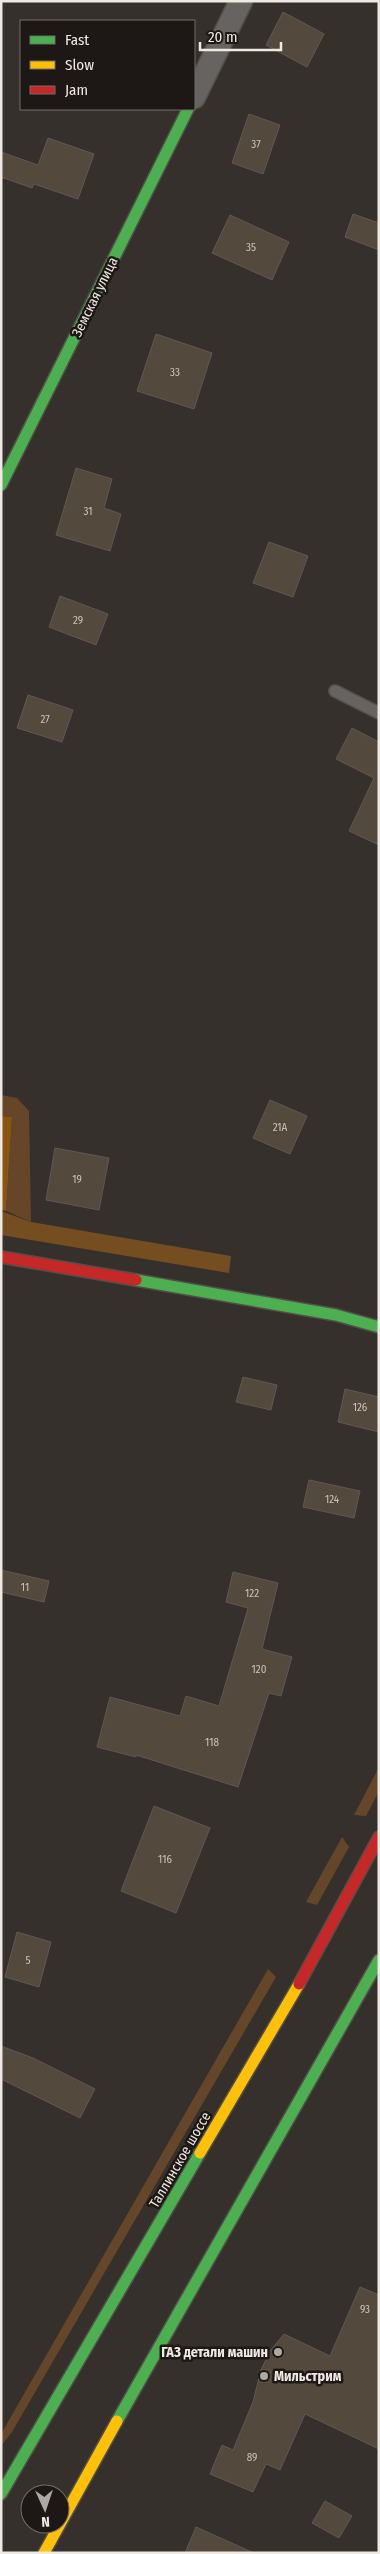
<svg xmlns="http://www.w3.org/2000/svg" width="380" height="2554" viewBox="0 0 380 2554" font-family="'Fira Sans Condensed',sans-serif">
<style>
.green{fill:#654628}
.forest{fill:#744d21}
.water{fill:#8a5512}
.building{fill:#53493d;stroke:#5d5955}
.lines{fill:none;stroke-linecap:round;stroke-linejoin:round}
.lane-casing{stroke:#524f4a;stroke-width:14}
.street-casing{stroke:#524f4a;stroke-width:25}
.fast-casing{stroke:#524f4a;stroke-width:14}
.slow-casing{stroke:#524f4a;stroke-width:14}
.jam-casing{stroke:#524f4a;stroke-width:14}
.lane{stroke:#676360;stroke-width:11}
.street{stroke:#676360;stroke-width:22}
.fast{stroke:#4caf50;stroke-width:11}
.slow{stroke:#ffc107;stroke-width:11}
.jam{stroke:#c62828;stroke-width:11}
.poi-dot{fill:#aea8a3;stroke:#1d1815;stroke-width:2}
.labels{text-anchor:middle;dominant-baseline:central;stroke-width:5;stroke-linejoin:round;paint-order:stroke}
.number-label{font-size:11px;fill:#c8c1ba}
.street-label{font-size:14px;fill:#efe9e4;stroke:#1d1815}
.poi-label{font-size:14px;font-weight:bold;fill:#efe9e4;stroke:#1d1815;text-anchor:end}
</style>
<rect width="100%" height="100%" fill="#35302b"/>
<!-- green -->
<path class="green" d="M1 1095 17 1098 29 1111 31 1222 6 1211 12 1117 1 1116Z
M379 1767V1791L366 1816 354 1815Z
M342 1837 349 1847 317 1905 306 1902Z
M268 1969 276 1977 12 2432 1 2446V2434Z"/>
<!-- forest -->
<path class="forest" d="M1 1211 31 1222 231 1256 229 1273 1 1235Z"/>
<!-- water -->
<path class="water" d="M1 1116 12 1117 6 1211 1 1210Z"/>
<!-- building -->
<path class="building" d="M283 12 324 34 307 67 266 45Z
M249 114 280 125 263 174 232 163Z
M48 138 94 154 78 199 34 184 32 188 1 177V152L38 165Z
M353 214 379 223V250L345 237Z
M230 215 289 242 272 280 212 253Z
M156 334 212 353 194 409 137 391Z
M76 468 112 479 104 508 121 514 110 551 56 535Z
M269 542 308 556 293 597 253 583Z
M60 596 108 614 96 645 49 627Z
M28 695 73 710 62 742 17 728Z
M352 728 379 742V845L349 831 374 778 336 759Z
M270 1100 307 1116 290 1154 253 1138Z
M55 1148 109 1158 99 1210 46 1200Z
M243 1377 277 1385 271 1410 236 1402Z
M345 1389 379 1397V1432L338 1422Z
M309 1480 360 1491 354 1518 303 1507Z
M1 1570 49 1581 44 1602 1 1592Z
M233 1572 278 1583 262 1649 292 1657 281 1696 269 1693 238 1787 136 1755V1757L97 1747 110 1697 180 1716 186 1696 219 1706 248 1608 226 1602Z
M154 1806 210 1828 176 1913 121 1891Z
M17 1932 51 1942 39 1987 5 1977Z
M1 2046 33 2058 95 2089 80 2118 1 2079Z
M360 2287 379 2295V2449L305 2414 280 2470 266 2464 253 2492 210 2474 222 2445 233 2450 253 2402 261 2370 270 2351 284 2334 330 2356Z
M325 2501 352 2516 339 2538 312 2523Z
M196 2527 254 2553H185Z"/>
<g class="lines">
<!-- lane casing -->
<g class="lane-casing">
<path id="lane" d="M335 691 379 713"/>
</g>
<!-- street casing -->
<g class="street-casing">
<path id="street" d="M194 97 241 1"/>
</g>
<!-- fast casing -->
<g class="fast-casing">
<path id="fast" d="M1 485 188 109
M136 1280 336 1315 379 1327
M117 2421 379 1960
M1 2494 200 2153"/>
</g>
<!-- slow casing -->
<g class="slow-casing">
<path id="slow" d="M200 2153 299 1984
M44 2553 117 2421"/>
</g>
<!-- jam casing -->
<g class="jam-casing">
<path id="jam" d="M1 1257 136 1280
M299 1984 379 1837"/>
</g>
<!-- lane -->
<use href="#lane" class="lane"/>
<!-- street -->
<use href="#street" class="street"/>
<!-- fast -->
<use href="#fast" class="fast"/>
<!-- slow -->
<use href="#slow" class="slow"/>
<!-- jam -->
<use href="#jam" class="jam"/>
</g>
<!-- markers -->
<g class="poi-dot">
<circle cx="278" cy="2352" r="5"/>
<circle cx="264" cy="2376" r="5"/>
</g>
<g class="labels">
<!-- number labels -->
<g class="number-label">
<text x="256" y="144">37</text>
<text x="251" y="247">35</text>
<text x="175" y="372">33</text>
<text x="88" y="511">31</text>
<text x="78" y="620">29</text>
<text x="45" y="719">27</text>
<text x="280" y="1127">21А</text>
<text x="77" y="1179">19</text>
<text x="360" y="1407">126</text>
<text x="332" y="1499">124</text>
<text x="25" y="1587">11</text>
<text x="252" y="1593">122</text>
<text x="259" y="1669">120</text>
<text x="212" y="1742">118</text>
<text x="165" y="1859">116</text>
<text x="28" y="1960">5</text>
<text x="365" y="2309">93</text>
<text x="252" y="2457">89</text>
</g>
<!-- street labels -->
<g class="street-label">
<text transform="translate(95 297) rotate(-64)">Земская улица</text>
<text transform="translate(180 2160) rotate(-60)">Таллинское шоссе</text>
</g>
<!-- poi labels -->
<g class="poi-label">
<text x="268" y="2352">ГАЗ детали машин</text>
<text x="274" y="2376" text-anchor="start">Мильстрим</text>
</g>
</g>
<!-- border -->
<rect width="380" height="2554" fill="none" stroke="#efe9e4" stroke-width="5"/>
<!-- legend -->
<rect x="20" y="20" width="175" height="90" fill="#1d1815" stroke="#716c68"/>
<rect x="30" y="36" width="25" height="8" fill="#4caf50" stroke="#716c68"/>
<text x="65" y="45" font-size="15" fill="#efe9e4">Fast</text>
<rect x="30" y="61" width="25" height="8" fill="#ffc107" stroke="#716c68"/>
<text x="65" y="70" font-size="15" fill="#efe9e4">Slow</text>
<rect x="30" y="86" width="25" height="8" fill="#c62828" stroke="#716c68"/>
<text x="65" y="95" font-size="15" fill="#efe9e4">Jam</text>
<!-- north arrow -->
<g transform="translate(45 2509) rotate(177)"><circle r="24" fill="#1d1815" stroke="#716c68"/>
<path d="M0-4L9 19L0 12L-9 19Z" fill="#aea8a3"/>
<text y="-8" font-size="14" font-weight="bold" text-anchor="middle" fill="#efe9e4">N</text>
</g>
<!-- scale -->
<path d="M200 42v8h81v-8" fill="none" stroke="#efe9e4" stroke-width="2.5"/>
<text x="208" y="42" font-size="15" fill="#efe9e4" stroke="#1d1815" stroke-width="4" paint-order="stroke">20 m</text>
</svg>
